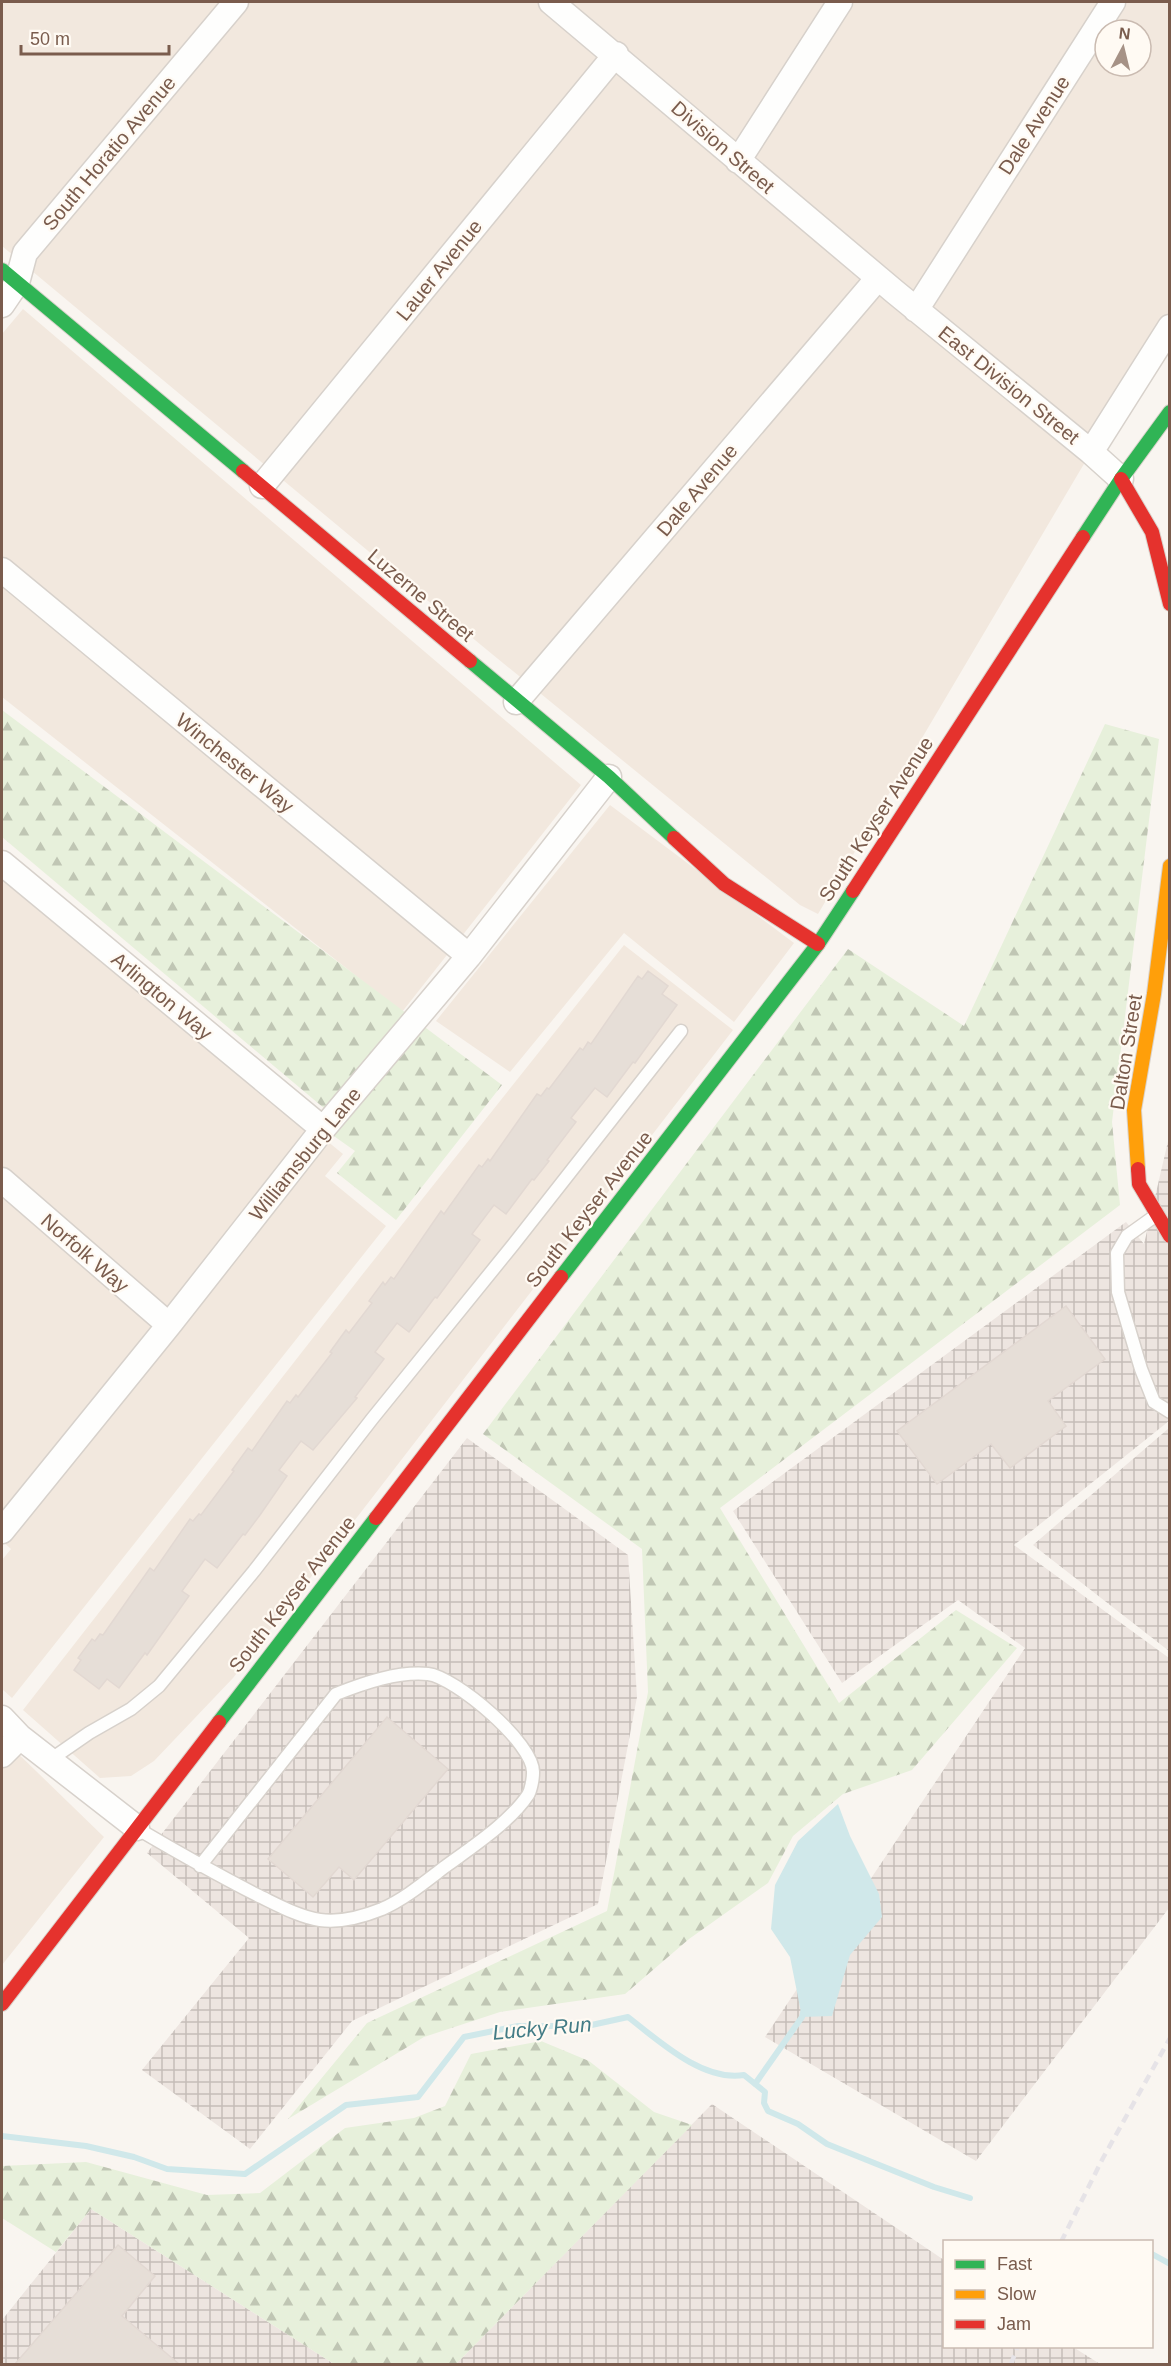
<svg xmlns="http://www.w3.org/2000/svg" width="1171" height="2366" viewBox="0 0 1171 2366" font-family="Arial,sans-serif">
<style>
.residential{fill:#f2e8de;fill-rule:evenodd}
.industrial{fill:url(#industrial-grid)}
.forest{fill:url(#forest-firs)}
.water{fill:#d0e8ea}
.lines{fill:none;stroke-linecap:round;stroke-linejoin:round}
.stream{stroke:#d0e8ea;stroke-width:6}
.building{fill:#e6ded7;stroke:#e2d8d2;stroke-width:1.5}
.lane-casing{stroke:#d7d1cb;stroke-width:15}
.street-casing{stroke:#d7d1cb;stroke-width:27}
.fast-casing{stroke:#d9d2cb;stroke-width:16}
.slow-casing{stroke:#d9d2cb;stroke-width:16}
.jam-casing{stroke:#d9d2cb;stroke-width:16}
.lane{stroke:#fefefd;stroke-width:12}
.street{stroke:#fefefd;stroke-width:24}
.fast{stroke:#30b455;stroke-width:14}
.slow{stroke:#ff9f0a;stroke-width:14}
.jam{stroke:#e5322d;stroke-width:14}
.rail{stroke:#e6e3e7;stroke-width:4.5;stroke-dasharray:9 6;stroke-linecap:butt}
.labels{text-anchor:middle;dominant-baseline:central;stroke-width:4.5;stroke-linejoin:round;paint-order:stroke}
.street-label{font-size:20px;fill:#7a5c4d;stroke:#fffaf3}
.water-label{font-size:21px;font-style:italic;fill:#437c86;stroke:#fffaf3}
</style>
<defs>
<pattern id="industrial-grid" width="8" height="8" patternUnits="userSpaceOnUse" patternTransform="scale(1.5)"><rect width="8" height="8" fill="#ede5e0"/><path d="M0 4h8M4 0v8" fill="none" stroke="#c5bdb8"/></pattern>
<pattern id="forest-firs" width="22" height="20" patternUnits="userSpaceOnUse" patternTransform="scale(1.5)"><rect width="22" height="20" fill="#e7f0db"/><path d="M5 1l3.5 6h-7zM16 11l3.5 6h-7z" fill="#c0c6b4"/></pattern>
</defs>
<rect width="100%" height="100%" fill="#f9f5f0"/>
<!-- residential -->
<path class="residential" d="M2 2H1169V352L1091 452 818 914 800 905 481 645 2 246ZM1105 30H1141V66H1105Z
M23 309 581 785 402 1012 2 697V334Z
M610 805 794 943 734 1022 624 933 510 1072 436 1021Z
M2 875 343 1154 325 1176 386 1226 12 1698 2 1689V1560L11 1549 2 1541V1348L3 1345 2 1344Z
M624 945 733 1030 233 1678 154 1761 131 1776 100 1778 23 1710 362 1275Z
M2 1738 104 1837 2 1965Z"/>
<!-- industrial -->
<path class="industrial" d="M1169 1137V1421L1014 1545 1169 1658V1908L976 2161 765 2037 1025 1648 958 1600 842 1683 733 1511 1126 1222 1144 1244Z
M1169 1428V1651L1033 1545Z
M467 1438 628 1555 637 1697 598 1904 352 2021 250 2149 142 2070 249 1938 147 1853Z
M712 2104 944 2260V2346L1073 2347 1100 2364H456Z
M91 2209 334 2364H2V2320Z"/>
<!-- forest -->
<path class="forest" d="M2 710 502 1085 396 1220 337 1173 355 1151 331 1134 325 1109 2 837Z
M1105 724 1159 739 1112 1122 1120 1205 720 1508 839 1703 956 1610 1017 1648 912 1770 843 1794 793 1836 768 1883 689 1939 625 1994 500 2012 424 2037 288 2119 367 2023 607 1911 648 1692 642 1549 483 1434 848 949 964 1026Z
M541 2041 589 2061 654 2112 692 2125 456 2364H334L91 2209 56 2252 2 2218V2166L86 2162 207 2195 260 2193 345 2128 414 2118 445 2106 471 2054Z"/>
<!-- water -->
<path class="water" d="M838 1804 850 1836 879 1894 882 1917 850 1955 832 2016 802 2017 790 1957 771 1929 775 1885 798 1841Z"/>
<g class="lines">
<!-- stream -->
<path class="stream" d="M755 2084 802 2017 804 2009
M2 2136 86 2146 134 2157 167 2169 245 2174 346 2105 418 2097 464 2037 518 2026H587L628 2017C659 2041 703 2082 744 2075L765 2092 764 2103 768 2111 798 2124 827 2144 934 2187 970 2198
M1152 2254 1170 2264"/>
</g>
<!-- building -->
<path class="building" d="M648 971 668 986 662 994 677 1005 635 1063 633 1062 607 1097 595 1088 571 1118 576 1122 547 1160 549 1161 534 1180 532 1179 506 1214 494 1205 472 1234 480 1240 437 1298 435 1297 409 1332 397 1323 375 1352 384 1359 355 1397 357 1398 313 1450 301 1441 279 1470 287 1476 260 1515 245 1535 243 1534 217 1568 205 1559 182 1591 189 1596 147 1655 145 1653 119 1688 107 1679 99 1689 74 1670 81 1660 78 1658 92 1639 95 1641 100 1634 103 1635 150 1568 154 1571 190 1519 193 1521 199 1514 201 1515 234 1471 232 1470 248 1448 252 1451 287 1401 290 1403 296 1395 298 1397 332 1353 330 1352 346 1330 349 1333 372 1303 369 1301 383 1282 385 1285 391 1277 394 1279 441 1211 444 1214 479 1165 482 1167 488 1159 490 1161 537 1094 541 1096 547 1088 549 1089 580 1048 583 1050 588 1042 591 1044 638 976 642 979Z
M1066 1306 1105 1359 1048 1401 1066 1426 1010 1468 991 1444 937 1484 897 1431Z
M387 1717 448 1769 354 1880 339 1867 313 1897 268 1859Z
M118 2245 155 2276 122 2316 179 2364H15Z"/>
<g class="lines">
<!-- lane casing -->
<g class="lane-casing">
<path id="lane" d="M1155 1216 1127 1236 1117 1253 1118 1292 1141 1369 1154 1402 1170 1412
M50 1760 89 1733 131 1709 159 1686 254 1571 372 1419 513 1245 681 1031
M138 1829C177 1852 216 1874 257 1895 276 1904 299 1917 320 1920 341 1923 362 1917 382 1909 405 1899 426 1881 446 1866 472 1847 510 1822 528 1795 531 1790 533 1779 533 1773 535 1744 455 1677 428 1674 398 1671 364 1683 336 1694L200 1866"/>
</g>
<!-- street casing -->
<g class="street-casing">
<path id="street" d="M551 2 895 292 1091 452 1121 479
M738 161 840 2
M2 305 17 283 25 253 236 2
M916 310 1113 2
M1091 452 1170 327
M262 486 616 54
M2 570 469 956
M516 702 878 278
M2 863 323 1129
M2 1180 169 1325
M2 1531 169 1325 323 1129 469 956 609 777
M2 1718 20 1737 137 1828
M2 1755 20 1737"/>
</g>
<!-- fast casing -->
<g class="fast-casing">
<path id="fast" d="M2 270 243 471
M1083 537 1121 479 1170 412
M470 661 609 777 674 838
M561 1277 818 944 853 891
M219 1722 376 1518"/>
</g>
<!-- slow casing -->
<g class="slow-casing">
<path id="slow" d="M1138 1169 1134 1110 1154 994 1170 866"/>
</g>
<!-- jam casing -->
<g class="jam-casing">
<path id="jam" d="M243 471 470 661
M1121 479 1152 532 1170 604
M674 838 724 884 818 944
M853 891 1083 537
M1138 1169 1139 1184 1170 1236
M376 1518 561 1277
M2 2004 219 1722"/>
</g>
<!-- lane -->
<use href="#lane" class="lane"/>
<!-- street -->
<use href="#street" class="street"/>
<!-- fast -->
<use href="#fast" class="fast"/>
<!-- slow -->
<use href="#slow" class="slow"/>
<!-- jam -->
<use href="#jam" class="jam"/>
<!-- rail -->
<path class="rail" d="M1061 2242 1103 2158 1170 2038
M1011 2364 1018 2346"/>
</g>
<g class="labels">
<!-- street labels -->
<g class="street-label">
<text transform="translate(1034 125) rotate(-57)">Dale Avenue</text>
<text transform="translate(723 147) rotate(41)">Division Street</text>
<text transform="translate(109 153) rotate(-50)">South Horatio Avenue</text>
<text transform="translate(439 270) rotate(-51)">Lauer Avenue</text>
<text transform="translate(1009 385) rotate(39)">East Division Street</text>
<text transform="translate(697 490) rotate(-50)">Dale Avenue</text>
<text transform="translate(421 595) rotate(40)">Luzerne Street</text>
<text transform="translate(235 763) rotate(39)">Winchester Way</text>
<text transform="translate(876 819) rotate(-57)">South Keyser Avenue</text>
<text transform="translate(162 996) rotate(40)">Arlington Way</text>
<text transform="translate(1126 1052) rotate(-81)">Dalton Street</text>
<text transform="translate(305 1154) rotate(-51)">Williamsburg Lane</text>
<text transform="translate(589 1209) rotate(-52)">South Keyser Avenue</text>
<text transform="translate(85 1253) rotate(41)">Norfolk Way</text>
<text transform="translate(292 1594) rotate(-52)">South Keyser Avenue</text>
</g>
<!-- water labels -->
<g class="water-label">
<text transform="translate(542 2028) rotate(-5)">Lucky Run</text>
</g>
</g>
<!-- border -->
<rect width="1171" height="2366" fill="none" stroke="#7a5c4d" stroke-width="6"/>
<!-- legend -->
<rect x="943" y="2240" width="210" height="108" fill="#fffaf3" stroke="#cabbb1" stroke-width="1.5"/>
<rect x="955" y="2260" width="30" height="9" fill="#30b455" stroke="#cabbb1" stroke-width="1.5"/>
<text x="997" y="2270" font-size="18" fill="#7a5c4d">Fast</text>
<rect x="955" y="2290" width="30" height="9" fill="#ff9f0a" stroke="#cabbb1" stroke-width="1.5"/>
<text x="997" y="2300" font-size="18" fill="#7a5c4d">Slow</text>
<rect x="955" y="2320" width="30" height="9" fill="#e5322d" stroke="#cabbb1" stroke-width="1.5"/>
<text x="997" y="2330" font-size="18" fill="#7a5c4d">Jam</text>
<!-- north arrow -->
<g transform="translate(1123 48) rotate(7)"><circle r="28" fill="#fffaf3" stroke="#cabbb1" stroke-width="1.5"/>
<path d="M0-4.5L10 22L0 15L-10 22Z" fill="#a69286"/>
<text y="-9" font-size="16" font-weight="bold" text-anchor="middle" fill="#7a5c4d">N</text>
</g>
<!-- scale -->
<path d="M21 45v9h148v-9" fill="none" stroke="#7a5c4d" stroke-width="3"/>
<text x="30" y="45" font-size="18" fill="#7a5c4d" stroke="#fffaf3" stroke-width="4.5" paint-order="stroke">50 m</text>
</svg>
